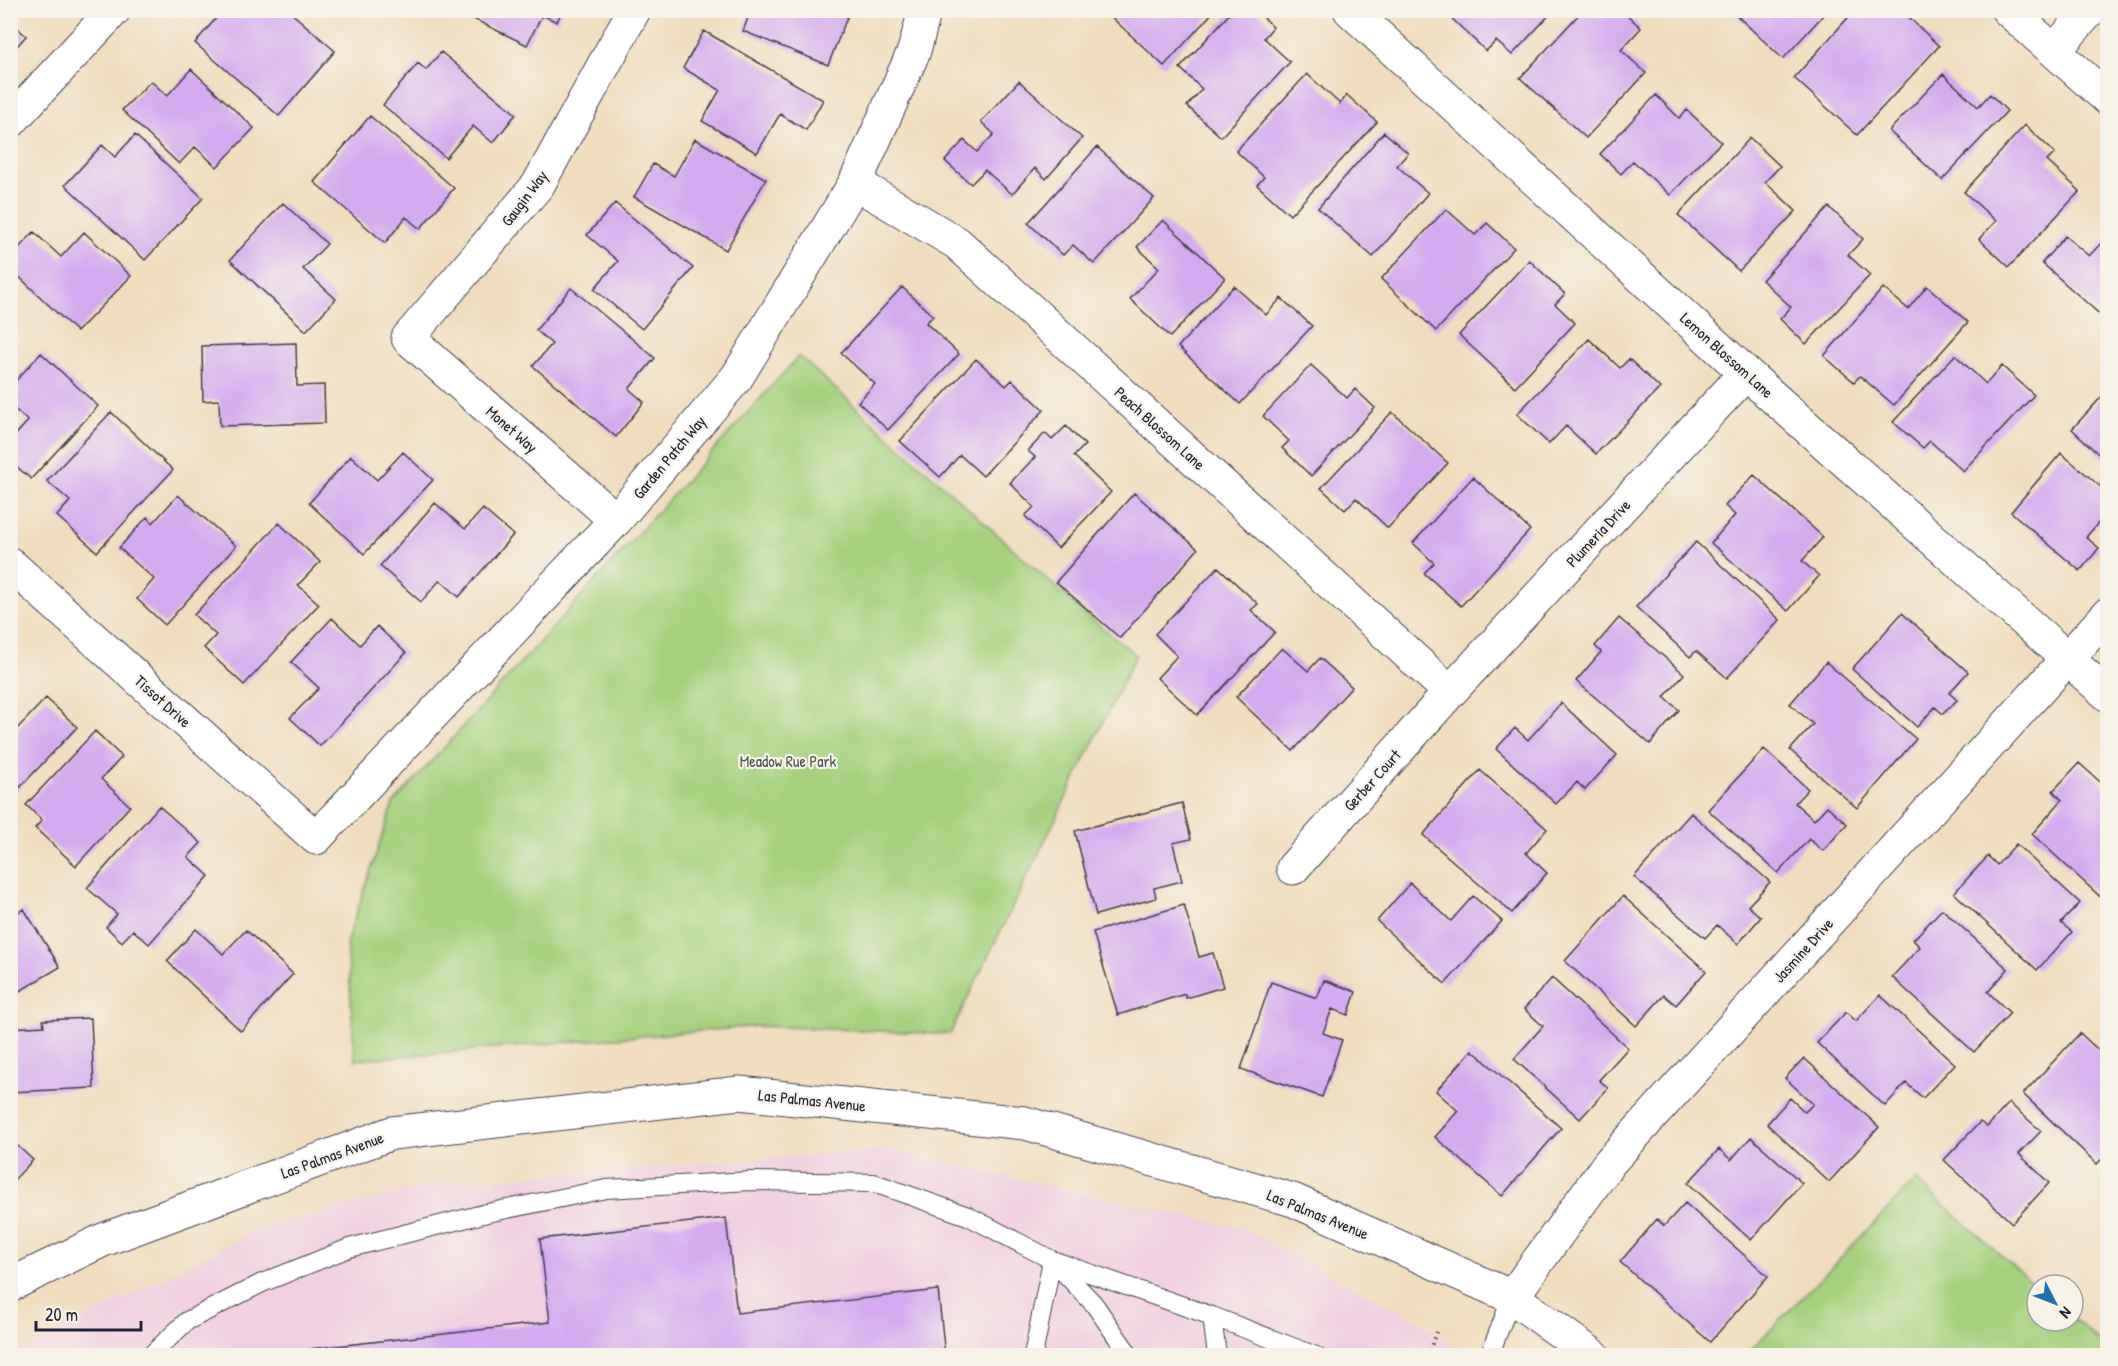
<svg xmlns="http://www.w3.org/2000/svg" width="2118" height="1366" viewBox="0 0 2118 1366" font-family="'Patrick Hand',sans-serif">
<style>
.built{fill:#f2cfe1}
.green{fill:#a6d27e;stroke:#647a5c;stroke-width:1.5}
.building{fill:#d5aaf0}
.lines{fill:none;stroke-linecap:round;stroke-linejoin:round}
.lane-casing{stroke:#413e4e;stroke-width:20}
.street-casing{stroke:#413e4e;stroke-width:35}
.secondary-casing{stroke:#413e4e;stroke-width:35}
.path{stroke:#413e4e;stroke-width:4;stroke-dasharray:1.5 4.5;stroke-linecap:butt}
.lane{stroke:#fff;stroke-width:18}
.street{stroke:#fff;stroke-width:33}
.secondary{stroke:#fff;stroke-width:33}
.labels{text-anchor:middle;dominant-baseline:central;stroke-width:4.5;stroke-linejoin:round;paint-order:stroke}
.street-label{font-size:16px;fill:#22223b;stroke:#f7f3e8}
.park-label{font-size:16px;fill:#4a574f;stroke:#f7f3e8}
</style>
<rect width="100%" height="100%" fill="#f7f3e8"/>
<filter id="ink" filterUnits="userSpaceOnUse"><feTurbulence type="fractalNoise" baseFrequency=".0167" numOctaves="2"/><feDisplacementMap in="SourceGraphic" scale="12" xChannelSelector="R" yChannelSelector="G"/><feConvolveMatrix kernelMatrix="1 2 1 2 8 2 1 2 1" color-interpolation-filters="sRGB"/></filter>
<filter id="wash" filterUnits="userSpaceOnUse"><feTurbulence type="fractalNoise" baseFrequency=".008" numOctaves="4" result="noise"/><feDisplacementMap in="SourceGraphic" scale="24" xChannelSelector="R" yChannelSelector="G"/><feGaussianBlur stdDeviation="1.35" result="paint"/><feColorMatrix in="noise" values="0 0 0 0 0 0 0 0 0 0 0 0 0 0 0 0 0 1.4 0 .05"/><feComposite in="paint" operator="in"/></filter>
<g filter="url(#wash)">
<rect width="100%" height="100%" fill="#f1ddbd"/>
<!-- built -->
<path class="built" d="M889 1150 1244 1229 1418 1321 1463 1355 14 1356 260 1228 438 1183Z"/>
<!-- green -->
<path class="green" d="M799 356 1089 617 1136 655 950 1034 760 1026 355 1060 347 941 393 804Z
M1916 1180 2037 1287V1321H2073V1318L2107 1348V1355H1746Z"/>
<g id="blocks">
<!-- building -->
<path class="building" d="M223 10H288L335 51 279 116 195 43Z
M455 10H562L557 22 542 15 527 45Z
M751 10H850L828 65 743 31Z
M1113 10H1215L1164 66 1109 15Z
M1233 10H1256L1273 27 1264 38 1290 62 1221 137 1187 106 1202 89 1180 68Z
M1451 10H1554L1512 55 1496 41 1486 51 1447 14Z
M1583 10H1622L1641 28 1621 50 1646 73 1586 138 1520 78Z
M1731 10H1828L1783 59Z
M1855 10H1888L1891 14 1901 10 1939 46 1857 135 1794 78Z
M10 21 26 36 10 54Z
M704 31 823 100 806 130 780 114 757 153 702 121 720 90 683 68Z
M441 52 516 114 493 143 473 126 446 158 383 105 418 63 426 70Z
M191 69 254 128 217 167 195 147 179 164 122 110 151 81 167 96Z
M1307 74 1340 104 1347 95 1377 122 1290 215 1257 185 1264 177 1236 151Z
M1943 74 1978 107 1990 94 2007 111 1942 180 1889 131Z
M1019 81 1082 138 1046 179 1035 168 1012 194 985 170 971 184 945 161 964 140 977 152 994 134 981 122Z
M1656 95 1679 118 1687 110 1721 142 1670 195 1633 161 1621 174 1600 154Z
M370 116 454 188 420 229 406 217 385 243 314 182Z
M2025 125 2055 153 2047 161 2080 191 2009 267 1979 239 1996 221 1964 192Z
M1384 132 1408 153 1397 166 1428 193 1373 257 1318 208Z
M135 135 203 198 145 260 65 185 102 145 115 157Z
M1750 138 1780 166 1765 182 1796 211 1739 271 1678 215Z
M695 139 766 179 726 250 634 197 653 164 674 176Z
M1097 147 1154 198 1094 264 1073 245 1063 255 1028 223Z
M283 203 327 244 303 269 336 299 306 331 230 260Z
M615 203 693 268 642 329 594 289 618 261 587 235Z
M1829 207 1863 239 1848 255 1870 275 1806 344 1780 319 1791 307 1762 280Z
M1446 209 1475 235 1487 223 1514 248 1436 331 1381 279Z
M1163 220 1225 278 1170 337 1130 299 1159 268 1137 247Z
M34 232 61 257 84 232 131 276 77 332 10 268V257Z
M2065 236 2089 256 2108 236V316L2105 319 2042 263Z
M1529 260 1565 294 1555 304 1575 323 1515 387 1459 335Z
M1234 286 1266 315 1281 298 1312 326 1240 404 1178 347Z
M1927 286 1968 322 1894 405 1860 376 1854 382 1824 356 1883 288 1908 309Z
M902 287 933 316 926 323 959 354 888 430 858 402 875 384 841 353Z
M571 288 655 358 629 389 644 402 616 437 533 366 552 344 536 330Z
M1589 339 1620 368 1629 359 1660 388 1596 454 1566 426 1549 444 1517 414Z
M296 343 297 386 324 385 325 423 220 426 219 400 203 401 202 346Z
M41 353 98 406 31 479 10 461V441L28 421 10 405V387Z
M1955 355 1986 384 2002 366 2034 395 1963 471 1930 441 1923 448 1893 422Z
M976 359 1006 386 1012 380 1044 410 983 476 960 455 940 477 900 441Z
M1311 365 1347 398 1355 389 1375 408 1311 476 1282 448 1289 441 1263 416Z
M2108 390V463L2072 429Z
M111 412 173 470 97 552 57 516 70 501 47 481Z
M1392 412 1448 463 1388 528 1356 498 1345 510 1321 488Z
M1066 426 1085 445 1074 456 1111 492 1058 548 1025 516 1034 507 1010 483 1035 457 1028 451 1045 433 1052 440Z
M403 452 433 480 364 554 309 503 351 456 377 480Z
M2061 453 2108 493V512L2086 537 2099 548 2080 571 2011 512Z
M1754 475 1823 537 1802 561 1819 576 1788 611 1711 543 1735 515 1725 506Z
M1473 477 1530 530 1461 606 1424 573 1434 563 1413 543Z
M1134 493 1198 549 1120 638 1056 582Z
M178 495 236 546 165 625 137 599 154 579 119 548 147 517 153 523Z
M435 503 465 529 483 509 513 535 459 597 440 580 421 602 380 566Z
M279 523 320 562 298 585 319 604 244 685 204 648 216 635 194 615Z
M1696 542 1780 620 1727 678 1696 651 1690 657 1636 607Z
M1218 567 1258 604 1251 610 1275 632 1197 715 1157 678 1177 656 1155 634Z
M1902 613 1968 672 1949 693 1957 700 1943 714 1935 707 1917 727 1852 669Z
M332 618 360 645 377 626 406 653 320 746 290 718 319 688 291 662Z
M1619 618 1684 674 1664 697 1679 710 1650 744 1576 681 1601 652 1595 646Z
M1282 648 1308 671 1320 658 1352 687 1293 751 1236 697Z
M1826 662 1916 739 1857 808 1790 750 1813 724 1790 704Z
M46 698 77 727 10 798V726L15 731Z
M1561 703 1617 755 1585 790 1577 782 1556 804 1496 749 1515 728 1528 740Z
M95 731 122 757 101 779 130 806 76 866 35 828 42 820 26 805Z
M1764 749 1808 789 1795 803 1814 820 1827 806 1847 824 1823 851 1809 839 1778 873 1708 810Z
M2079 763 2108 789 2106 902 2032 834 2062 800 2053 791Z
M1480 770 1547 829 1526 853 1547 873 1512 913 1423 835Z
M1182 803 1191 839 1173 843 1182 881 1154 888 1156 898 1096 915 1075 831Z
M159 806 201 843 188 857 209 876 149 944 133 930 122 942 106 927 117 914 87 888Z
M1691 813 1770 882 1748 906 1761 917 1738 944 1717 925 1705 938 1634 877Z
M2016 844 2080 903 2061 923 2072 932 2037 970 1954 893 1988 856 1997 865Z
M1410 883 1451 921 1473 896 1502 921 1445 984 1377 921Z
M1623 896 1706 971 1676 1005 1664 995 1636 1026 1565 961Z
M1184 905 1199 957 1213 953 1223 987 1186 998 1185 994 1118 1015 1093 932Z
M24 909 60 967 10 997V917Z
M1942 909 2008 969 1988 992 2010 1013 1974 1052 1892 977 1920 947 1913 940Z
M196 929 223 954 246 930 293 974 241 1031 167 961Z
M1552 978 1628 1048 1599 1080 1608 1088 1580 1119 1514 1059 1543 1026 1524 1009Z
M1324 980 1356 992 1348 1015 1332 1009 1323 1033 1342 1040 1322 1097 1241 1069 1271 982 1317 998Z
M1880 995 1955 1064 1923 1098 1906 1083 1885 1106 1817 1043 1846 1012 1856 1021Z
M91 1018 94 1088 10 1092V1028L44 1026 43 1020Z
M2080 1033 2108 1059V1153L2097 1164 2023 1094Z
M1472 1050 1561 1128 1502 1196 1435 1137 1458 1111 1436 1091Z
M1804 1058 1879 1127 1829 1182 1767 1124 1790 1098 1805 1112 1813 1104 1785 1078Z
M2009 1103 2041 1131 2019 1154 2049 1183 2012 1223 1944 1160 1980 1122 1987 1127Z
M1751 1137 1802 1183 1751 1240 1688 1183 1719 1149 1731 1160Z
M10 1139 33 1160 10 1184Z
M1685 1203 1768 1276 1710 1342 1620 1262 1657 1219 1664 1226Z
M726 1218 737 1313 938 1290 945 1356H311L310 1349 550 1322 540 1239Z"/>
</g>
</g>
<g filter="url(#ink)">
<use href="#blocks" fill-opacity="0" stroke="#413e4e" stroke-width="1.5"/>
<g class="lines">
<!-- lane casing -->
<g class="lane-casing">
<path id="lane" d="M150 1356 187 1321 262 1283 349 1248 487 1213 606 1189 751 1181 874 1183 968 1216 1052 1260 1094 1304 1130 1356
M1033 1356 1052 1260 1212 1316
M1217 1356 1212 1316 1316 1356
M1489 1356 1512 1297"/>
</g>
<!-- street casing -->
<g class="street-casing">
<path id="street" d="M1350 10 1746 373 2108 695
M2008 10 2108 99
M2054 51 2090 10
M10 122 114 10
M855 183 957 243 1450 692
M616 520 408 338 538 185 634 10
M10 564 316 838 616 520 737 377 855 183 914 51 925 10
M1293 868 1450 692 1746 373
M1512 1297 1609 1163 2108 614"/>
</g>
<!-- secondary casing -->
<g class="secondary-casing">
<path id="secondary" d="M10 1285 103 1240 392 1133 739 1093 1025 1123 1293 1200 1512 1297 1594 1356"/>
</g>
<!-- path -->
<path class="path" d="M1428 1356 1437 1329"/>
<!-- lane -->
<use href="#lane" class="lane"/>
<!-- street -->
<use href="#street" class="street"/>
<!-- secondary -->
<use href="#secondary" class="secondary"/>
</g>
</g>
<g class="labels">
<!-- street labels -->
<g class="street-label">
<text transform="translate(524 198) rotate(-53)">Gaugin Way</text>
<text transform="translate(1727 355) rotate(42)">Lemon Blossom Lane</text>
<text transform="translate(1160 428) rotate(42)">Peach Blossom Lane</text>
<text transform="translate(512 429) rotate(41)">Monet Way</text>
<text transform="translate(669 457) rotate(-50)">Garden Patch Way</text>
<text transform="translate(1598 533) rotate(-47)">Plumeria Drive</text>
<text transform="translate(163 701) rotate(42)">Tissot Drive</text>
<text transform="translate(1372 780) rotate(-48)">Gerber Court</text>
<text transform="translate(1803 950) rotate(-48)">Jasmine Drive</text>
<text transform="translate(812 1100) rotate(6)">Las Palmas Avenue</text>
<text transform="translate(332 1155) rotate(-20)">Las Palmas Avenue</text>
<text transform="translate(1318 1214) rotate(22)">Las Palmas Avenue</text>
</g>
<!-- park labels -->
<g class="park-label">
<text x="788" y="761">Meadow Rue Park</text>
</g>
</g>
<!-- margin -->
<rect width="2118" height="1366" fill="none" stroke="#f7f3e8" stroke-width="36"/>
<!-- north arrow -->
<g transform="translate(2055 1303) rotate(132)"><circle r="28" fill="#f7f3e8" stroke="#a29fa3" stroke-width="1.5"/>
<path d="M0-4.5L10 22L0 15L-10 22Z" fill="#1f6fb2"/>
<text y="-9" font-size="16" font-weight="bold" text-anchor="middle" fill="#22223b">N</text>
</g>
<!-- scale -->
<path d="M36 1321v9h105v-9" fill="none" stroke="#22223b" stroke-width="3"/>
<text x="45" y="1321" font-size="18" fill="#22223b" stroke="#f7f3e8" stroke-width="4.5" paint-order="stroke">20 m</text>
</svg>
